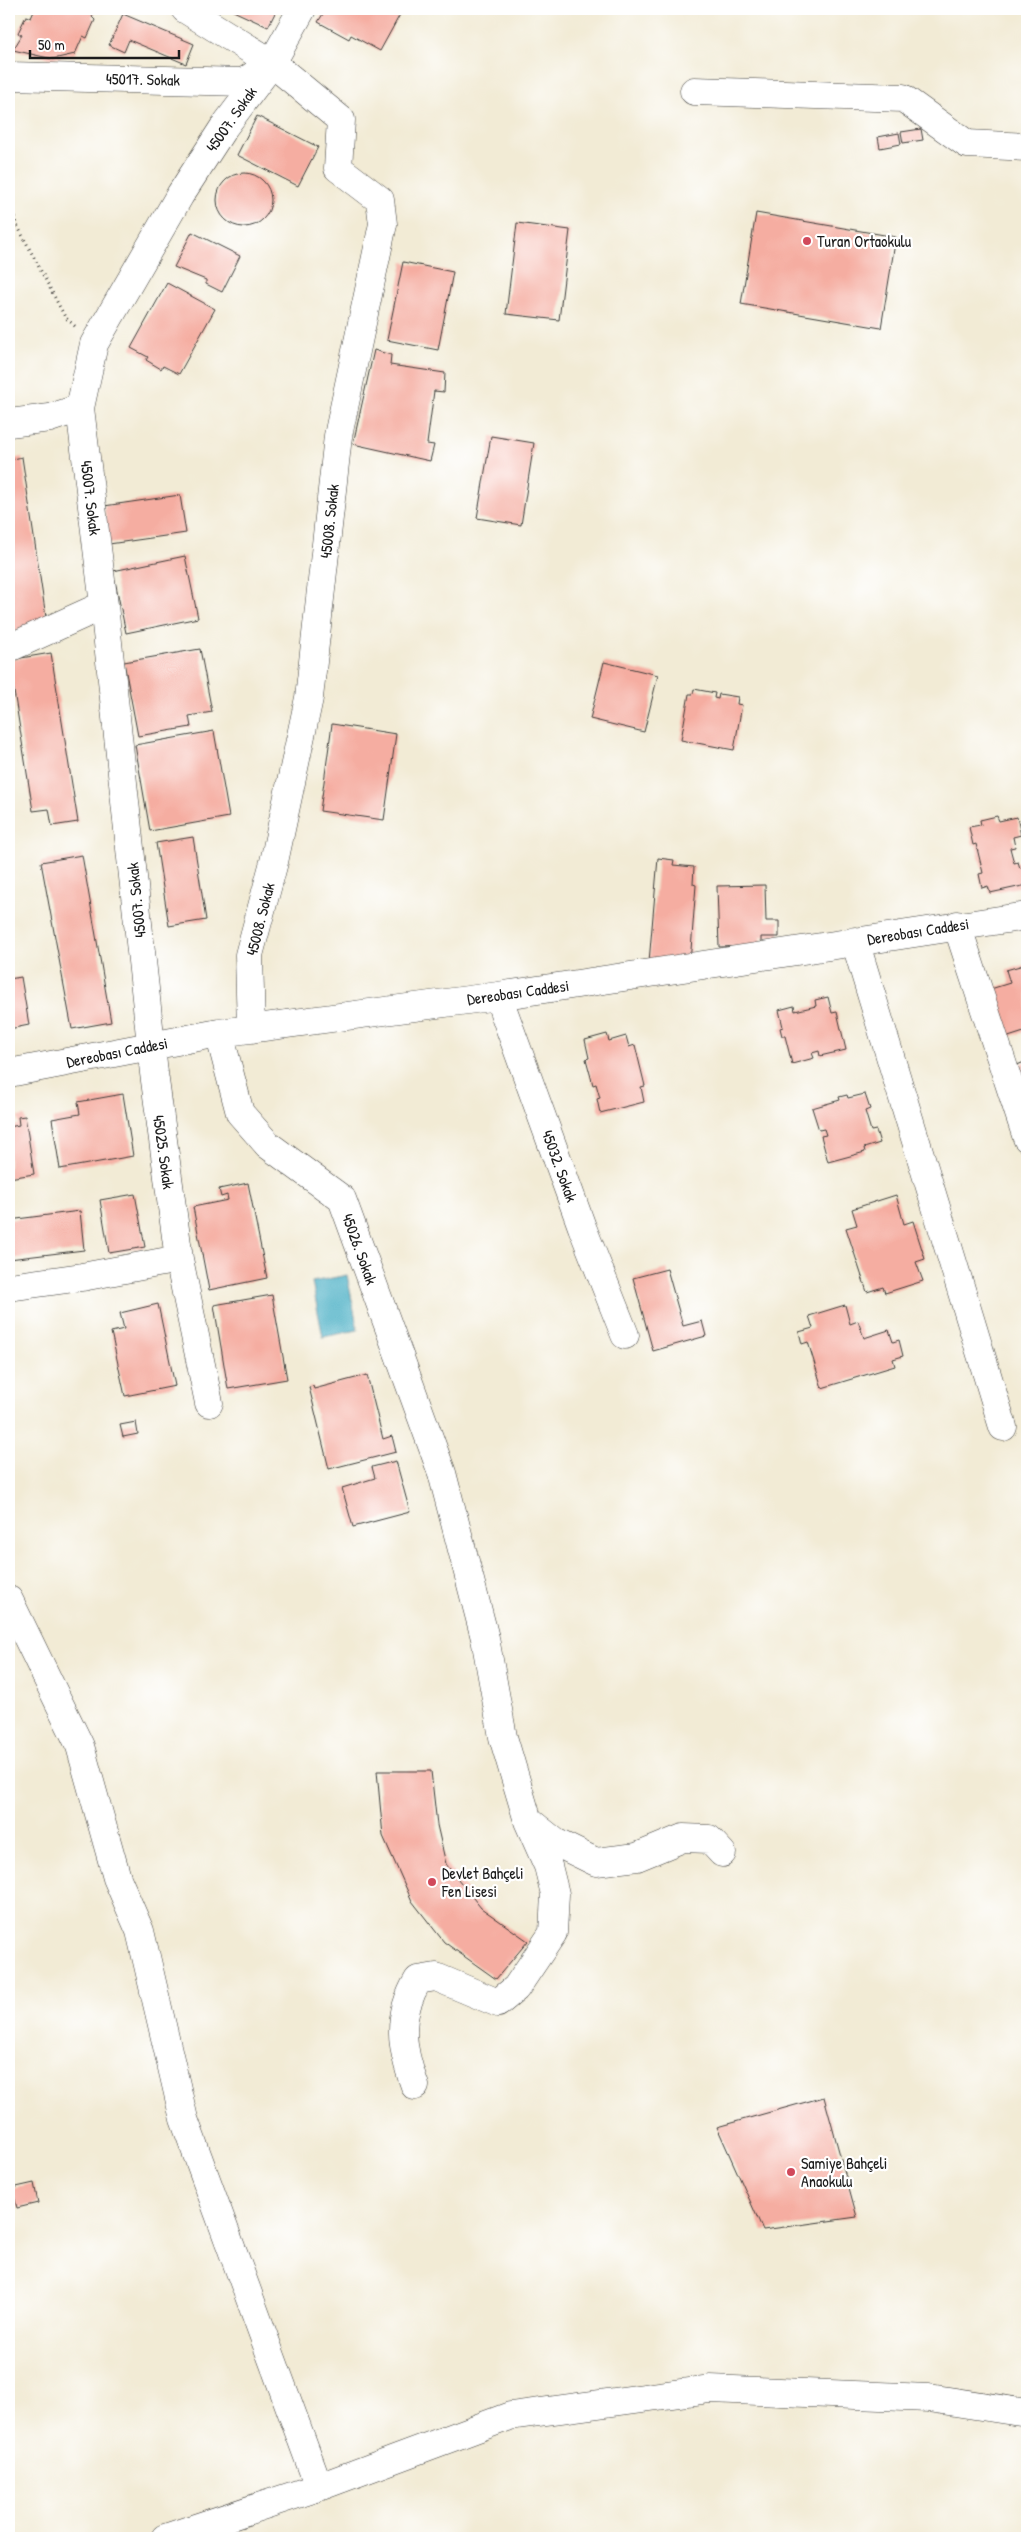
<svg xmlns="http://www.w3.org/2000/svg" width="1036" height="2547" viewBox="0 0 1036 2547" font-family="'Patrick Hand',sans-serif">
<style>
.water{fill:#42acc2;stroke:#2f646f}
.building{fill:#f5ada1}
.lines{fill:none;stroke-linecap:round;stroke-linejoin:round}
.minor-casing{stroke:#3c3b38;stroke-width:29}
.path{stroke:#3c3b38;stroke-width:3;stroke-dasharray:1 4;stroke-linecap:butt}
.minor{stroke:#fff;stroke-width:28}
.poi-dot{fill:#d1495b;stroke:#fff;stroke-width:2}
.labels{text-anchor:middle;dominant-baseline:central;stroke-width:4.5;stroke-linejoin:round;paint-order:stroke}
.street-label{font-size:16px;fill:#1c1c1c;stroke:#fff}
.poi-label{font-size:16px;fill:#1c1c1c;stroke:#fff;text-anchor:start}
</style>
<rect width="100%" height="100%" fill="#fff"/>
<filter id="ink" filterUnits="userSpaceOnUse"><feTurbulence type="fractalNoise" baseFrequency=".02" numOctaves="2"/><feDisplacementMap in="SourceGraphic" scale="10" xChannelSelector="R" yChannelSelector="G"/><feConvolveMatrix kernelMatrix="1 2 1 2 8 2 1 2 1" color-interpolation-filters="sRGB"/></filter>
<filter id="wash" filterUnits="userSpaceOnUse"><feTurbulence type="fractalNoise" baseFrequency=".0096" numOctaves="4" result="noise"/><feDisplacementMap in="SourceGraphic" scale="20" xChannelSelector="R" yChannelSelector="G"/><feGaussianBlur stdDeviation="1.12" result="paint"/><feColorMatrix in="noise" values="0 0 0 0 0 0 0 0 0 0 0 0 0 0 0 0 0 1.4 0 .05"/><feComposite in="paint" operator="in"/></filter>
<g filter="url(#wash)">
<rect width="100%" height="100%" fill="#f2ebd5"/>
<!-- water -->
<path class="water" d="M347 1275 358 1330 323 1337 312 1282Z"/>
<g id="blocks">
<!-- building -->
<path class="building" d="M35 9H96L92 17 95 20 87 38 83 36 75 54 53 59 13 50 22 35 18 33 26 16 31 18Z
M229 9H277L268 27Z
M326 9H403L380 51 351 35 349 39 318 22Z
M753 9H784L783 16Z
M123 14 194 44 186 64 129 40 124 52 109 45Z
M257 116 318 147 298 186 237 155Z
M921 129 923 140 903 143 901 132Z
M899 133 901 144 880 148 878 137Z
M217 200a27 27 0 1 1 54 0a27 27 0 1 1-54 0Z
M756 213 896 237 881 328 741 304Z
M517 223 570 230 559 320 506 314Z
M192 232 240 256 222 292 206 284V280L174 267Z
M403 262 453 272 438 350 387 340Z
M167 283 215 309 179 374 163 366 161 369 146 360 148 357 131 348Z
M374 350 391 355 390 365 445 373 444 392 434 391 427 444 434 445 430 461 353 444Z
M491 436 534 443 521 525 477 518Z
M22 457 47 624 12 632 9 615V460Z
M180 495 186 533 109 544 104 506Z
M185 556 198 618 126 633 113 571Z
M200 649 212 712 189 716 191 727 138 736 124 662Z
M51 653 78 822 52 826 49 809 33 811 9 660Z
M604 662 658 675 644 732 590 719Z
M694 689 715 693 714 698 718 699 719 694 738 697 737 704 742 705 734 750 681 740 689 694H693Z
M332 724 396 734 384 820 320 811Z
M214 731 229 817 150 831 135 745Z
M997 816 999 821 1017 817 1021 835 1013 837 1015 847 1010 848 1014 863 1018 862 1020 868 1025 867 1027 885 990 893 988 886 982 888 979 874 983 873 976 844 973 845 969 827 981 825 980 820Z
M193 837 206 920 169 926 156 843Z
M82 855 111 1022 72 1029 41 862Z
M658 858 674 860 673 865 694 867 693 884 696 885 690 963 649 962Z
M765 885 766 921H779V937H761V946L719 947 717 886Z
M1027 964V1031L999 1040 984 991 1010 983 1006 970Z
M21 977 29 1025 9 1029V979Z
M828 997 832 1013 837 1012 846 1050 820 1056 819 1051 812 1053 814 1058 792 1064 785 1036H782L780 1028 783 1027 779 1010 794 1006 795 1011 816 1006 815 1000Z
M607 1034 609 1041 626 1036 629 1047 635 1045 645 1086 641 1087 644 1102 600 1113 597 1099 600 1098 596 1084 593 1085 586 1059 589 1058 585 1040Z
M1027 1061V1095L1017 1065Z
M123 1094 133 1156 60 1169 52 1119 80 1114 78 1102Z
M865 1094 870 1109 865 1111 871 1131 876 1130 880 1143 864 1148 865 1152 828 1162 821 1136 826 1135 824 1129 819 1130 812 1108 840 1100 839 1097 847 1095 848 1098Z
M25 1116 34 1174 9 1178V1127L19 1125 18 1117Z
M248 1183 267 1278 209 1290 193 1207 228 1200 227 1195 221 1197 219 1189Z
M135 1194 145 1247 109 1253 100 1200Z
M896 1195 904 1224 913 1221 925 1259 916 1262 923 1281 885 1293 883 1287 867 1292 846 1228 857 1225 852 1209Z
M80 1211 84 1250 9 1259V1220Z
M667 1269 683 1326 702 1321 706 1336 653 1351 633 1278Z
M272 1295 287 1379 228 1389 214 1305Z
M158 1304 175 1386 125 1396 111 1332 124 1329 120 1313Z
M845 1305 850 1324 858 1321 864 1338 889 1330 893 1342 899 1340 903 1356 893 1359 895 1366 822 1388 808 1342 802 1344 799 1332 813 1328 809 1316Z
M367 1375 383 1439 392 1436 396 1452 329 1469 309 1387 313 1386 314 1389Z
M136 1422 138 1434 123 1437 120 1425Z
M396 1461 410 1512 353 1527 342 1488 375 1478 372 1467Z
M377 1771H431L437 1825 446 1864 481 1908 528 1941 496 1979 444 1942 412 1901 383 1836Z
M824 2097 857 2217 763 2230 717 2127Z
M34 2183 38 2203 17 2208 12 2188Z"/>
</g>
</g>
<g filter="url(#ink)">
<use href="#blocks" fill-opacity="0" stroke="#3c3b38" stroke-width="1"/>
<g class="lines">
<!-- minor casing -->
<g class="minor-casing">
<path id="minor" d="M185 9 272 63 341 120 338 168 380 200 383 224 338 436 309 698 274 862 249 955 251 1029
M9 76 244 82 267 66
M694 91 903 98 967 144 1027 147
M9 423 50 418 80 408
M9 648 104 605
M957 925 1027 1138
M855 941 1003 1427
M498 996 582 1227 625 1335
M219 1033 240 1113 268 1145 342 1199 442 1473 485 1638 503 1737 528 1821 548 1866 555 1894 553 1933 516 1988 498 2003 436 1977 418 1980C396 2017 401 2048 415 2086
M9 1073 219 1033 498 996 1027 916
M9 1287 82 1277 179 1259
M209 1403 179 1259 154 1073 104 605 80 408 94 344 180 195 224 127 272 63 302 9
M9 1600 80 1746 117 1878 140 1931 184 2119 319 2487
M530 1822 555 1842 596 1862 637 1857 683 1838 709 1839 722 1853
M165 2538 319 2487 510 2416 710 2389 929 2398 1027 2413"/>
</g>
<!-- path -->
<path class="path" d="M9 187 17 225 65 317 77 328"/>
<!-- minor -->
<use href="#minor" class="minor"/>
</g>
</g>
<!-- markers -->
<g class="poi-dot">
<circle cx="807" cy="241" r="5"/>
<circle cx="432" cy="1882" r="5"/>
<circle cx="791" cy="2172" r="5"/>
</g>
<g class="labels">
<!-- street labels -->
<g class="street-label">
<text transform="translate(143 79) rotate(1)">45017. Sokak</text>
<text transform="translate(231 119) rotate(-55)">45007. Sokak</text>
<text transform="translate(91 498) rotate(83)">45007. Sokak</text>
<text transform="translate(329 521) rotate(-84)">45008. Sokak</text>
<text transform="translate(136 900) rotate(-96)">45007. Sokak</text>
<text transform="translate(260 919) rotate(-76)">45008. Sokak</text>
<text transform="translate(918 931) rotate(-9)">Dereobası Caddesi</text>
<text transform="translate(518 992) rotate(-8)">Dereobası Caddesi</text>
<text transform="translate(117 1052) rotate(-11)">Dereobası Caddesi</text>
<text transform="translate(164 1152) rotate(82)">45025. Sokak</text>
<text transform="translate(560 1166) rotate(70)">45032. Sokak</text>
<text transform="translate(360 1249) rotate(70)">45026. Sokak</text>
</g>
<!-- poi labels -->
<g class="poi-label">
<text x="817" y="241">Turan Ortaokulu</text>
<text x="442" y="1873">Devlet Bahçeli<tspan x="442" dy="18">Fen Lisesi</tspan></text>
<text x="801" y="2163">Samiye Bahçeli<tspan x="801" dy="18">Anaokulu</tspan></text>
</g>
</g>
<!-- margin -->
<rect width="1036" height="2547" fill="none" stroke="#fff" stroke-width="30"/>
<!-- scale -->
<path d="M30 50v8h149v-8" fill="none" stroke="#1c1c1c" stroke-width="2.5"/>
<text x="38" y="50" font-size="15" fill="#1c1c1c" stroke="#ffffff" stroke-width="4" paint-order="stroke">50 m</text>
</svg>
